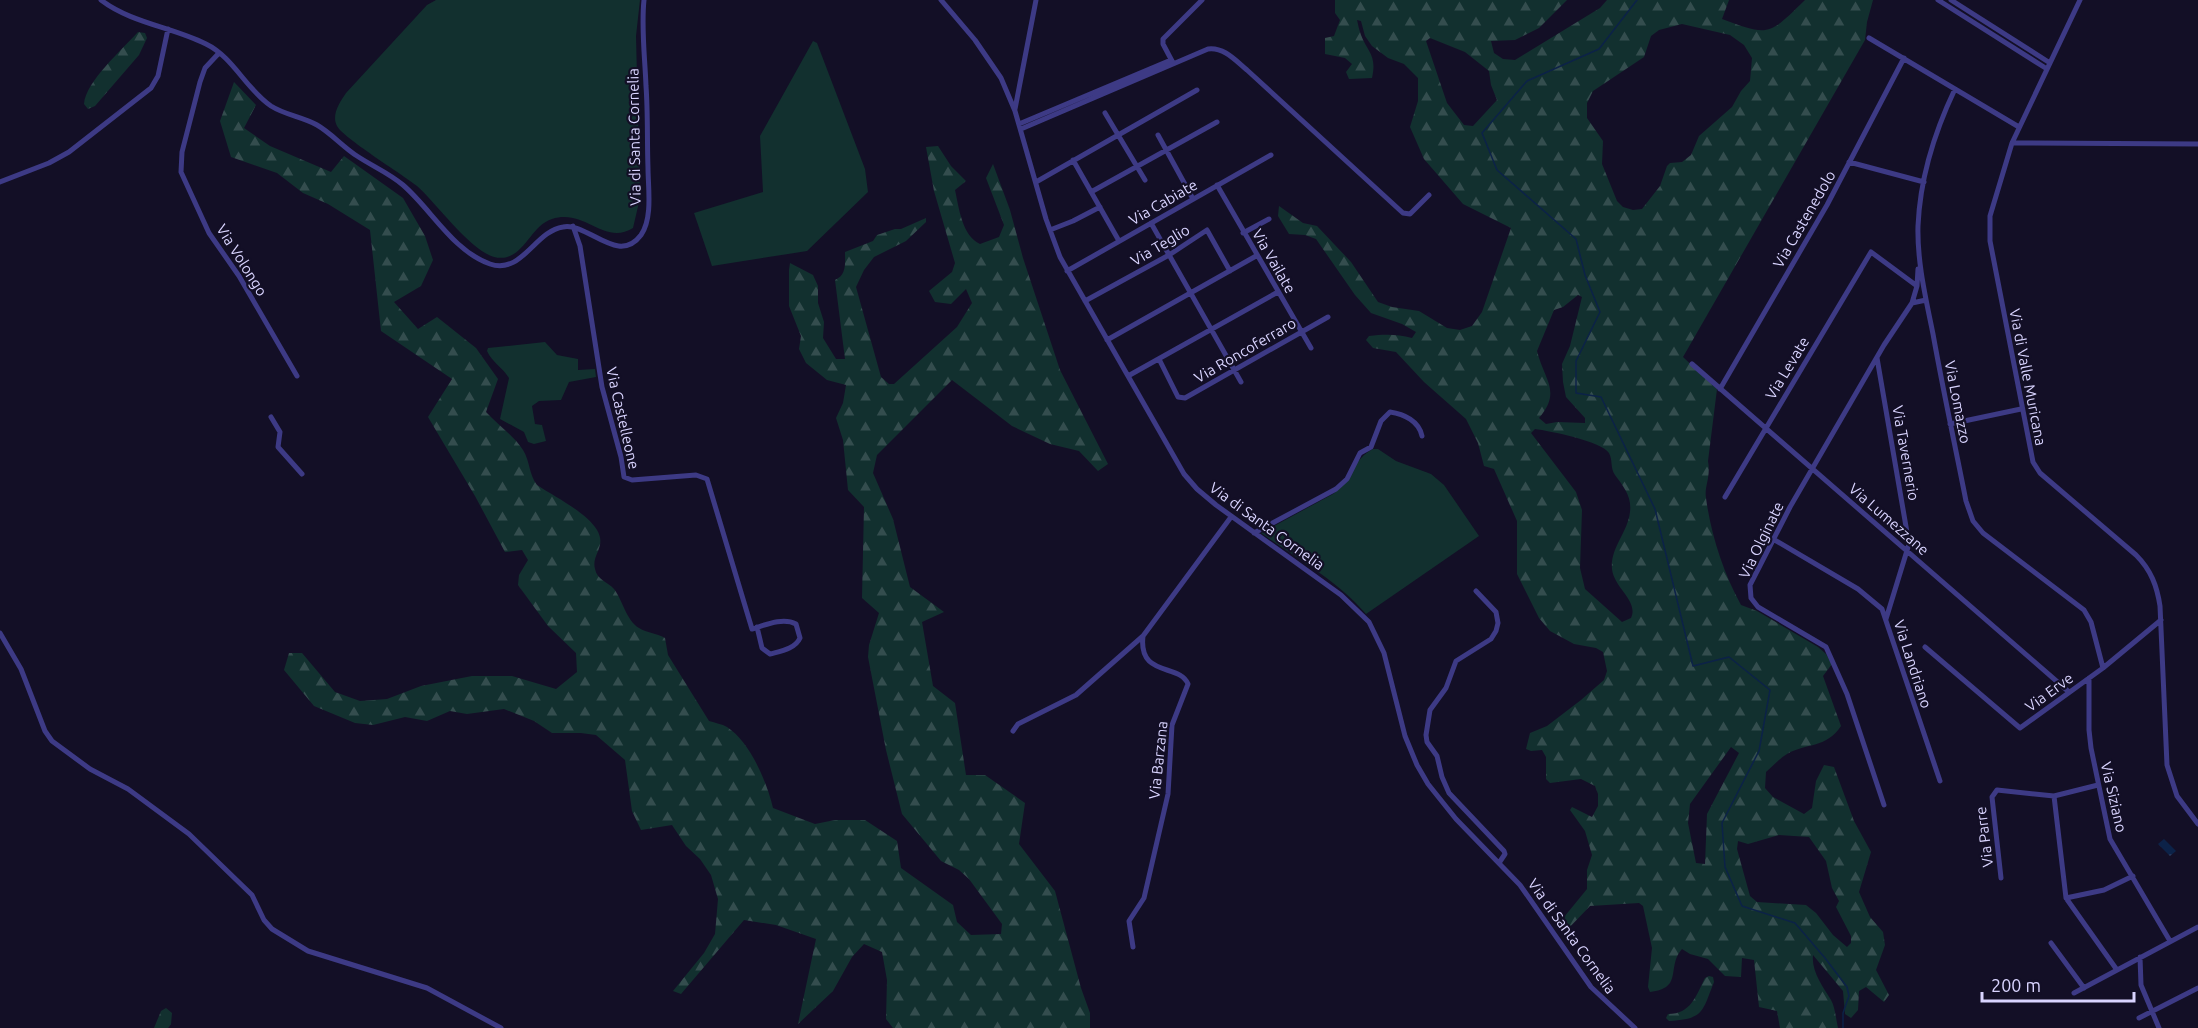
<svg xmlns="http://www.w3.org/2000/svg" width="2198" height="1028" viewBox="0 0 2198 1028" font-family="Ubuntu,sans-serif">
<style>
.grass{fill:#12302f}
.forest{fill:url(#forest-firs);fill-rule:evenodd}
.water{fill:url(#water-ripples)}
.lines{fill:none;stroke-linecap:round;stroke-linejoin:round}
.stream{stroke:#0c2248;stroke-width:1.5}
.minor{stroke:#3d3a85;stroke-width:5}
.labels{text-anchor:middle;dominant-baseline:central;stroke-width:4.5;stroke-linejoin:round;paint-order:stroke}
.street-label{font-size:15px;fill:#d9d4ff;stroke:#130f26}
</style>
<defs>
<pattern id="forest-firs" width="22" height="20" patternUnits="userSpaceOnUse" patternTransform="scale(1.5)"><rect width="22" height="20" fill="#12302f"/><path d="M5 1l3.5 6h-7zM16 11l3.5 6h-7z" fill="#344d4e"/></pattern>
<pattern id="water-ripples" width="26" height="14" patternUnits="userSpaceOnUse" patternTransform="scale(1.5)"><rect width="26" height="14" fill="#0c2248"/><path d="M2 4q2-2 4 0t4 0M15 11q2-2 4 0t4 0" fill="none" stroke="#2f4163"/></pattern>
</defs>
<rect width="100%" height="100%" fill="#130f26"/>
<!-- grass -->
<path class="grass" d="M436 0H640L636 36 640 198 633 228C604 246 585 208 552 219 529 226 523 264 494 257 470 250 437 204 417 186 402 174 342 137 337 126 331 115 340 102 346 93L427 5Z
M813 41 817 43 865 169 868 192 807 251 712 266 694 213 763 192 760 136Z
M545 342 557 355 578 359V370L595 369 596 377 569 382 561 400 539 401 532 406 535 424 542 425 546 441 534 444 528 442 524 432 500 419 509 378C503 368 492 362 487 351L488 348Z
M1373 449H1378L1396 461 1431 474 1444 485 1479 536 1366 614C1338 581 1296 558 1261 533L1333 494C1352 479 1353 459 1373 449Z"/>
<!-- forest -->
<path class="forest" d="M1335 0H1567L1539 28 1515 40 1491 41 1494 53 1503 59 1515 60 1600 8 1607 0H1729L1722 19C1770 37 1769 35 1805 0H1873L1867 22 1865 40 1683 357 1717 389 1708 461C1711 478 1704 486 1706 498 1711 535 1723 572 1741 605L1757 611 1818 647 1826 654 1832 664 1823 676 1841 726C1827 748 1806 743 1787 754 1780 758 1773 766 1766 772L1765 788 1773 797 1804 814 1812 808 1816 781 1824 765 1834 767 1854 821 1871 852 1859 892 1870 917 1883 932 1885 945 1876 970 1889 995 1884 1002 1866 987 1859 991 1858 1010 1851 1018 1845 1014 1843 991 1813 955C1811 971 1823 987 1831 1000 1835 1007 1836 1019 1838 1028H1780L1777 1011 1759 1007 1754 960 1742 958 1741 977 1725 976 1708 959 1690 954 1682 949C1666 967 1684 988 1650 992L1648 987 1652 948 1643 906 1639 903 1590 906 1565 932 1560 922 1587 889V870L1592 855 1585 831 1570 810 1572 807 1592 817 1598 806V794L1595 786 1581 779 1550 783 1546 779V757L1542 750 1531 751 1526 749 1530 733 1547 726 1581 700 1604 680 1607 671 1603 652 1596 648 1574 644 1550 631 1539 618 1517 574V521L1494 469 1484 466 1478 443 1466 419 1424 382 1396 352 1373 348 1366 340 1369 336C1385 334 1397 334 1412 338L1416 332 1402 324 1371 313 1355 295 1316 239 1305 235 1289 234 1278 216 1279 206 1303 223 1317 226 1351 262 1378 302 1392 307 1419 311 1447 328 1460 330 1472 326 1482 312 1511 228 1463 204 1424 159 1410 127 1418 101V78L1404 64 1388 58 1372 46 1365 36 1361 21 1357 20C1358 24 1359 30 1361 35 1368 53 1377 55 1372 78L1349 79 1346 72 1352 64 1345 58 1325 54V38L1334 36 1340 20 1335 13ZM1682 24 1730 35 1744 45 1752 58 1750 81 1741 91 1732 107 1699 136 1691 155 1682 162 1670 163 1667 166 1660 186 1642 209 1633 210 1623 207 1617 201 1602 164 1603 141 1587 118V103L1593 91 1644 57 1651 36 1659 30ZM1430 38 1465 52 1489 71 1491 85 1497 100 1473 126 1464 125 1447 103 1426 41ZM1578 295 1582 297 1570 346 1562 364 1563 382 1566 397 1585 418V423L1557 422 1546 424 1539 418C1562 391 1544 380 1537 351L1554 310 1563 307ZM1535 429C1550 431 1601 441 1609 453 1613 460 1610 468 1615 475 1624 487 1632 497 1630 512 1628 532 1610 548 1612 569 1614 588 1639 601 1631 618L1622 622 1585 589 1580 568 1582 510 1576 492 1531 433ZM1731 747 1739 753 1707 814 1705 864 1696 863 1688 823 1690 804ZM1779 835 1809 837 1826 861 1832 888 1839 901 1836 907 1851 936V943L1847 947 1833 935 1816 913 1806 905 1757 902 1750 896 1737 849 1738 841 1748 844Z
M138 32 145 33 147 38 139 55 95 106 88 109 84 104C86 81 122 50 138 32Z
M234 82 256 105 244 128 270 146 331 172 344 156 403 198 425 236 433 260 421 286 394 302 418 329 437 317 476 348 498 379 486 412C497 424 514 436 523 450 530 461 529 475 537 485 555 497 586 512 597 530 607 547 591 555 595 569 597 580 608 582 614 589 623 601 626 620 639 628 647 633 656 633 665 638L668 655 709 721C715 723 722 724 727 727 750 742 767 782 773 808L815 824 835 820H865L897 841 901 868 953 905 957 922 971 935 1001 934 1002 924 969 879 959 870 941 861 902 814 886 750 868 657 869 645 879 613 862 598 864 507 848 490 843 440 836 418 843 403 846 385 827 380 806 363 799 349 801 336 789 306V270L790 263 813 275 818 286V303L824 322 823 338 836 359H845L835 280C847 275 845 263 845 252L873 241 877 235 895 229H901L926 218V222L906 241 874 257 864 270 856 287 881 377 889 384H894L957 327 972 303 966 289 951 304 935 302 929 291 952 272 955 263 934 191 926 147 938 146 951 166 966 181 955 190C959 208 962 236 980 244L999 237 1004 225 986 178 993 164 1010 210 1023 258 1060 370 1108 464 1098 471 1079 451 1050 444 1012 426 952 380 877 455 873 473 893 519 910 587 944 612 922 622 933 686 955 703 966 775H985L1025 803 1019 844 1055 891 1081 988 1090 1013V1028H893L886 1019 887 980 882 952 864 944 852 957 833 991 798 1024 816 939 776 925 744 920 681 994 673 991 704 953 715 934 718 899 711 875 700 859 686 846 672 825 641 830 632 811 625 760 596 735 581 733H552L534 721 504 709 467 714 450 711 427 721 405 717 373 725 355 723 314 706 284 670 289 653H302L335 692 360 701 387 699 421 686 472 676H512L556 689 577 672 576 653 548 626 518 585 519 575 528 560 522 550 505 552 475 496 428 417 452 379 381 331 370 230 328 204 303 193 277 173 231 157 220 121Z
M1709 976 1713 977 1714 982C1702 1012 1704 1019 1669 1021L1666 1018 1668 1014C1691 1014 1696 996 1705 978Z
M166 1008 172 1013 171 1024 168 1028H154L161 1011Z"/>
<!-- water -->
<path class="water" d="M2164 839 2176 851 2170 856 2158 844Z"/>
<g class="lines">
<!-- stream -->
<path class="stream" d="M1637 0 1599 49 1527 81 1482 133 1497 170 1576 239 1585 275 1600 312 1576 361V393L1601 397 1655 509 1693 666 1729 657 1770 690 1759 751 1722 823 1725 867 1742 906 1795 923 1825 958 1847 987 1849 996 1843 1013V1028"/>
<!-- minor -->
<path class="minor" d="M101 0C131 23 172 27 206 44 233 57 246 89 271 106 285 115 303 117 317 125 331 133 343 147 357 156 372 166 389 173 403 185 431 209 453 251 490 264 522 275 535 231 563 227 588 222 618 266 641 235 653 218 648 187 648 168 647 141 648 113 646 86 645 58 641 28 644 0
M941 0 975 40 1001 78 1015 111 1046 219 1060 257 1184 474 1197 489 1216 505 1341 595 1369 622 1384 653 1405 736 1417 765 1428 784 1456 819 1520 885 1591 987 1635 1028
M1938 0 2047 69
M1951 0 2050 63
M2080 0 2012 143 1990 216V241L2033 462 2040 473 2136 555C2151 570 2157 586 2160 606L2167 765 2177 796 2198 824
M1869 38 2019 127
M219 53 205 68 200 82 182 152 181 172 209 233 239 276 297 376
M1172 61 1163 44V39L1202 0
M1955 89C1935 131 1920 179 1918 226 1917 262 1926 299 1933 334 1943 390 1955 445 1966 501L1973 521 1983 533 2084 610 2091 622 2103 668
M1015 109 1036 0
M1105 113 1145 180
M1019 124 1171 60
M1021 129 1208 49C1224 47 1235 60 1247 70L1403 213 1410 214 1429 195
M1158 135 1193 199
M2012 143 2198 144
M1073 160 1119 241
M1849 162 1924 182
M0 182 49 163 69 152 151 88 158 76 168 29
M1036 182 1197 90
M1217 185 1311 348
M1091 192 1217 122
M1151 223 1241 382
M573 226 580 246 602 387 621 457 624 477 632 480 696 475 707 479 752 629C765 625 783 617 796 624L800 638C795 649 781 651 770 654L762 648 757 627
M1050 230 1073 221 1100 207
M1243 233 1269 219
M1067 271 1271 155
M1085 301 1169 255 1207 230 1230 271
M1912 303 1917 286 1918 269
M1107 340 1256 256
M1877 358 1909 544 1886 619
M1159 359 1178 397 1185 398 1328 317
M1692 364 2069 692
M1128 376 1278 292
M1720 389 1827 205 1904 58
M271 417 280 432 278 447 302 474
M1950 424 2021 409
M1725 497 1871 252 1917 286
M1254 533 1336 489 1347 479 1360 453 1371 447 1381 421 1390 412C1404 414 1419 421 1422 436
M1773 539 1858 589 1882 609 1940 781
M1476 591 1496 612 1498 623 1496 631 1491 639 1456 661 1446 688 1430 710 1426 735 1427 742 1437 756 1442 777 1449 793 1504 851 1505 854 1499 863
M0 633 21 669 45 731 52 741 90 769 128 789 189 834 252 895 264 920 272 929 308 951 427 988 501 1028
M1925 647 2020 728 2103 668 2161 620
M2089 678V730L2091 748 2110 839 2170 941
M1013 731 1018 724 1076 695 1143 636
M2054 796 2066 898 2117 970
M1884 805 1847 694 1826 647 1758 607 1751 598 1750 585 1790 507 1884 345 1912 303 1926 300
M2001 878 1992 797 1997 790 2054 796 2098 785
M2066 898 2104 890 2133 876
M2051 943 2084 988
M1133 947 1129 921 1144 898 1168 794 1172 725 1188 684C1180 663 1138 678 1143 636L1231 517
M2140 957 2141 985 2159 1028
M2074 993 2198 927
M2139 1018 2198 988"/>
</g>
<g class="labels">
<!-- street labels -->
<g class="street-label">
<text transform="translate(634 137) rotate(-91)">Via di Santa Cornelia</text>
<text transform="translate(1163 202) rotate(-30)">Via Cabiate</text>
<text transform="translate(1804 219) rotate(-60)">Via Castenedolo</text>
<text transform="translate(1160 245) rotate(-31)">Via Teglio</text>
<text transform="translate(242 260) rotate(58)">Via Volongo</text>
<text transform="translate(1274 261) rotate(60)">Via Vailate</text>
<text transform="translate(1245 350) rotate(-30)">Via Roncoferraro</text>
<text transform="translate(1787 368) rotate(-59)">Via Levate</text>
<text transform="translate(2028 377) rotate(79)">Via di Valle Muricana</text>
<text transform="translate(1958 402) rotate(79)">Via Lomazzo</text>
<text transform="translate(623 418) rotate(77)">Via Castelleone</text>
<text transform="translate(1906 453) rotate(80)">Via Tavernerio</text>
<text transform="translate(1889 519) rotate(41)">Via Lumezzane</text>
<text transform="translate(1267 526) rotate(36)">Via di Santa Cornelia</text>
<text transform="translate(1761 540) rotate(-64)">Via Olginate</text>
<text transform="translate(1913 664) rotate(72)">Via Landriano</text>
<text transform="translate(2049 692) rotate(-36)">Via Erve</text>
<text transform="translate(1158 760) rotate(-84)">Via Barzana</text>
<text transform="translate(2114 797) rotate(77)">Via Siziano</text>
<text transform="translate(1984 837) rotate(-97)">Via Parre</text>
<text transform="translate(1572 936) rotate(54)">Via di Santa Cornelia</text>
</g>
</g>
<!-- scale -->
<path d="M1982 992v9h152v-9" fill="none" stroke="#d9d4ff" stroke-width="3"/>
<text x="1991" y="992" font-size="18" fill="#d9d4ff" stroke="#130f26" stroke-width="4.5" paint-order="stroke">200 m</text>
</svg>
